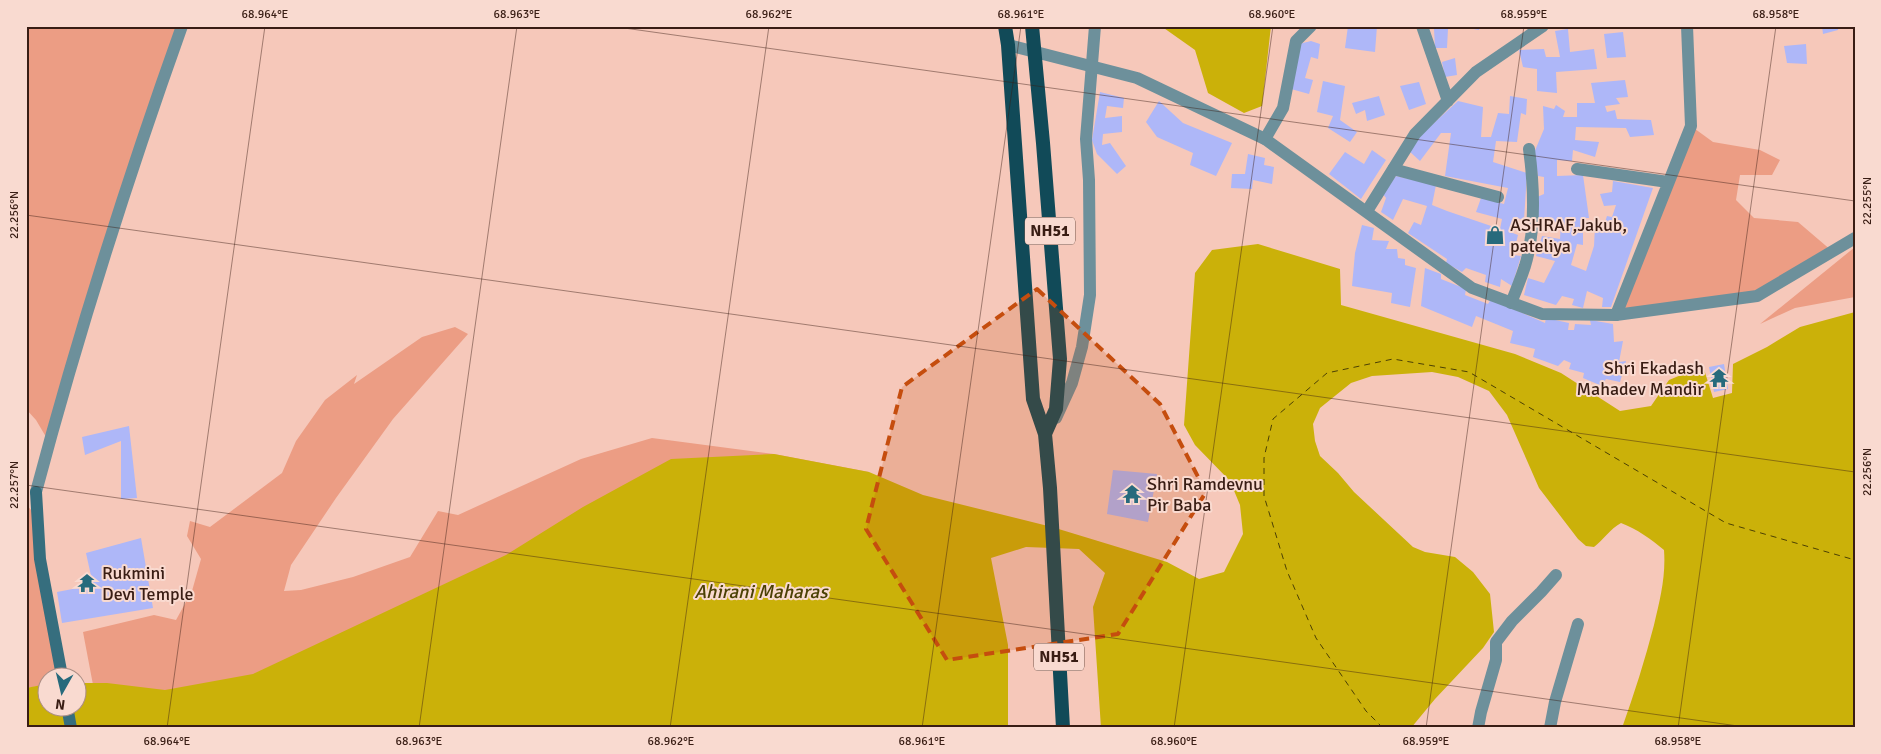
<svg xmlns="http://www.w3.org/2000/svg" width="1881" height="754" viewBox="0 0 1881 754" font-family="Signika,sans-serif">
<style>
.green{fill:#ec9d84}
.water{fill:#cbb109}
.lines{fill:none;stroke-linecap:round;stroke-linejoin:round}
.ferry{stroke:#4b4004;stroke-width:1;stroke-dasharray:6 5;stroke-linecap:butt}
.building{fill:#aeb7f8}
.minor{stroke:#6d909b;stroke-width:12}
.tertiary{stroke:#6d909b;stroke-width:12}
.secondary{stroke:#366e7e;stroke-width:12}
.trunk{stroke:#114a58;stroke-width:14}
.marked{fill:#c54d0e;fill-opacity:0.2;stroke:#c54d0e;stroke-width:4;stroke-dasharray:10 6;stroke-linejoin:round}
.ticks{fill:none;stroke:#391d14;stroke-width:1;stroke-opacity:0.45}
.labels{text-anchor:middle;dominant-baseline:central;stroke-width:4;stroke-linejoin:round;paint-order:stroke}
.shield{fill:#f9dad0;stroke:#73564c;stroke-width:1}
.shield-label{font-size:16px;font-weight:bold;fill:#391d14}
.poi-label{font-size:18px;fill:#391d14;stroke:#f9dad0;text-anchor:start}
.water-label{font-size:19px;font-style:italic;fill:#4b4004;stroke:#f9dad0}
.neatline{fill:none;stroke:#391d14;stroke-width:2}
.ticks-label{font-size:12px;text-anchor:middle;fill:#391d14}
</style>
<rect width="100%" height="100%" fill="#f6c8ba"/>
<!-- green -->
<path class="green" d="M26 26H180L49 442 36 420 26 409Z
M1691 126 1713 142 1760 150 1780 160 1772 175H1740L1736 200 1754 218 1798 222 1832 251 1757 296 1616 315Z
M1855 247V297L1795 308 1760 324Z
M455 327 468 334 393 419 336 498 291 565 284 591 301 590 353 577 410 557 438 511 458 515 581 459 652 438 774 454 869 472 127 728 101 727 83 632 154 615 176 620 192 591 201 559 187 536 190 521 210 527 282 473 296 441 325 400 357 375 354 384 422 337Z
M26 504 37 517 62 676H48L47 685 26 688Z"/>
<!-- water -->
<path class="water" d="M1161 26H1271L1262 106 1244 113 1208 93 1195 50Z
M1258 244 1340 269 1341 305 1515 354 1561 373 1620 411 1651 406 1669 380 1703 366 1713 398 1732 393 1733 364 1767 347 1800 327 1855 312V728H1622C1634 694 1645 660 1654 625 1660 600 1666 576 1664 550 1651 539 1637 529 1621 523 1610 529 1603 540 1594 547L1586 546 1578 539 1539 488 1507 415 1489 391 1458 377 1432 372 1372 376 1351 383 1320 408 1313 424 1315 441 1320 456 1338 473 1354 492 1413 547 1425 552 1455 557 1473 572 1490 594 1494 632 1483 648 1435 699 1411 728H1101L1093 607 1105 573 1079 549 1026 547 991 558 1008 645V728H26V688L47 684 48 706H78V683H107L165 690 253 674 506 555 583 507 671 459 774 454 869 472 923 495 1052 527 1167 562 1199 579 1224 572 1243 534 1240 505 1230 481 1195 445 1184 425 1195 273 1212 250Z"/>
<g class="lines">
<!-- ferry -->
<path class="ferry" d="M1383 728 1366 711 1316 638 1287 571 1264 496V458L1273 419 1327 373 1393 359 1469 372 1726 523 1855 560"/>
</g>
<!-- building -->
<path class="building" d="M1348 26H1377L1375 52 1345 48Z
M1456 26H1480L1479 30Z
M1822 26H1838V30L1823 34Z
M1434 29H1448L1447 48H1435Z
M1568 29 1570 52 1594 49 1597 69 1556 72 1557 93 1537 91V69L1523 67 1519 50 1544 49 1546 57H1560L1555 31Z
M1623 32 1626 57 1607 58 1604 34Z
M1311 41 1320 44 1318 59 1311 57 1305 78 1313 80 1309 94 1291 89 1299 44Z
M1806 44 1807 64 1787 63 1784 46Z
M1455 58 1457 75 1445 77 1442 62Z
M1625 80 1628 97 1616 98 1620 104 1605 106 1607 112 1615 110 1617 119 1651 120 1654 135 1630 137 1626 128 1576 127 1575 140 1599 142 1595 157 1573 150 1572 161 1557 160V176L1583 175 1589 218H1586L1583 230V245L1577 244 1571 265 1586 271 1594 246 1595 226 1603 228 1607 216 1612 217 1616 205 1604 206 1600 194 1612 192 1613 181 1653 188 1611 307H1602L1603 298 1587 291 1583 308 1572 305 1574 299 1562 296 1556 305 1524 295 1528 278 1544 283 1555 261 1536 256 1542 236 1560 239 1561 222 1537 226V197L1544 194V177L1538 176 1534 153 1544 129 1543 106 1554 109 1556 105 1565 111 1563 117H1577V103H1595L1591 83Z
M1323 81 1345 86 1340 120 1357 132 1350 142 1328 128 1333 116 1317 112Z
M1419 82 1426 104 1409 110 1400 86Z
M1100 92 1124 98 1123 108 1107 106 1105 118 1122 116V132L1103 134 1102 145 1110 143 1126 166 1117 174 1097 154 1092 140Z
M1379 96 1385 115 1367 121 1365 110 1356 114 1352 103Z
M1510 96 1527 99 1526 115 1521 113 1517 142 1496 141 1493 162 1527 173 1524 220 1514 217 1510 232 1518 235 1513 255 1521 256 1512 286 1501 279 1500 287 1485 282 1486 275 1466 268 1462 272 1446 263 1447 259 1408 233 1414 222 1421 225 1427 206 1403 199 1393 220 1381 212 1386 198 1383 194 1396 176 1436 185 1432 205 1447 211 1500 229 1502 219 1476 212 1481 198 1504 204 1508 188 1445 176 1451 133H1441L1420 161 1409 151 1423 133 1458 101 1483 107 1481 137H1491L1498 113 1509 114Z
M1159 101 1183 123 1232 143 1216 176 1190 165 1193 153 1157 137 1146 122Z
M1372 150 1386 160 1361 199 1329 174 1345 152 1364 164Z
M1248 154 1265 158 1264 165 1274 167 1272 184 1253 180 1252 189 1231 188 1232 174H1245Z
M1362 225 1374 228 1372 240 1389 241 1386 249H1397L1398 258 1405 259V265L1416 268 1410 307 1391 303 1392 293 1352 286 1355 253Z
M1425 268 1441 274V279L1466 289 1465 295 1488 304 1491 299 1545 323 1546 318 1569 323 1568 330H1574L1575 324 1591 325 1590 320 1613 324 1614 342 1623 341 1619 362 1626 361 1620 382 1606 379 1602 386 1583 378 1584 373 1569 369 1571 363 1564 360 1558 366 1533 357 1535 349 1510 343 1513 331 1476 316 1472 327 1421 306Z
M1724 364 1728 389 1714 392 1709 367Z
M129 426 137 498 121 499V441L85 455 82 437Z
M1113 470 1157 474 1148 522 1107 514Z
M141 538 153 608 62 623 57 592 93 585 86 553Z"/>
<g class="lines">
<!-- minor -->
<path class="minor" d="M1422 26 1448 101
M1265 139 1283 108 1296 41 1311 26
M1393 169 1498 197
M1577 169 1668 182
M1367 211 1415 134 1476 72 1543 26
M1511 303C1516 291 1521 278 1525 266 1536 230 1534 186 1529 149
M1616 315 1691 126 1687 26
M1056 418 1072 383 1082 347 1090 295 1089 180 1086 139 1095 26
M1478 728 1481 712 1496 660V642L1512 621 1541 592 1556 575
M1550 728 1555 702 1578 624"/>
<!-- tertiary -->
<path class="tertiary" d="M1008 45 1137 78 1265 139 1472 288 1542 314 1616 315 1757 296 1855 238
M36 492C78 334 127 180 182 26"/>
<!-- secondary -->
<path class="secondary" d="M36 492 40 559 62 676
M67 706 71 728"/>
<!-- trunk -->
<path class="trunk" d="M1005 26 1008 45 1033 399 1045 434 1050 488 1063 728
M1032 26 1043 143 1060 359 1056 409 1045 434"/>
</g>
<!-- marked area -->
<path class="marked" d="M1037 289 1160 404 1206 492 1118 634 947 660 866 529 902 387Z"/>
<!-- ticks -->
<path class="ticks" d="M610 26 1855 201M26 215 1855 472M26 485 1752 728M167 728 265 26M419 728 517 26M670 728 769 26M922 728 1021 26M1174 728 1273 26M1426 728 1524 26M1678 728 1776 26"/>
<!-- icons -->
<defs>
<g id="shop-bare" transform="scale(1.5)"><path d="M-5-2.5h2.3a2.7 3.5 0 0 1 5.4 0H5L5.5 6h-11ZM-1.5-2.5h3a1.5 2.3 0 0 0-3 0Z" fill="#276a7c" stroke="#f9dad0" stroke-width="2.5" paint-order="stroke"/></g>
<g id="temple-bare" transform="scale(1.5)"><path d="M0-6L5-2H3V0L6.5 2.5H4V6H1.5V3h-3V6H-4V2.5H-6.5L-3 0V-2H-5Z" fill="#276a7c" stroke="#f9dad0" stroke-width="2.5" paint-order="stroke"/></g>
</defs>
<g fill-rule="evenodd">
<use href="#shop-bare" x="1495" y="235"/>
<use href="#temple-bare" x="1719" y="378"/>
<use href="#temple-bare" x="1132" y="494"/>
<use href="#temple-bare" x="87" y="583"/>
</g>
<g class="labels">
<!-- shield labels -->
<g class="shield">
<rect x="1025" y="217.5" width="50" height="27" rx="4"/>
<rect x="1034" y="643.5" width="50" height="27" rx="4"/>
</g>
<g class="shield-label">
<text x="1050" y="231">NH51</text>
<text x="1059" y="657">NH51</text>
</g>
<!-- poi labels -->
<g class="poi-label">
<text x="1510" y="225">ASHRAF,Jakub,<tspan x="1510" dy="21">pateliya</tspan></text>
<text x="1704" y="368" text-anchor="end">Shri Ekadash<tspan x="1704" dy="21">Mahadev Mandir</tspan></text>
<text x="1147" y="484">Shri Ramdevnu<tspan x="1147" dy="21">Pir Baba</tspan></text>
<text x="102" y="573">Rukmini<tspan x="102" dy="21">Devi Temple</tspan></text>
</g>
<!-- water labels -->
<g class="water-label">
<text x="761" y="592">Ahirani Maharas</text>
</g>
</g>
<!-- border -->
<rect width="1881" height="754" fill="none" stroke="#f9dad0" stroke-width="55"/>
<!-- north arrow -->
<g transform="translate(62 692) rotate(188)"><circle r="24" fill="#f9dad0" stroke="#ac8e85"/>
<path d="M0-4L9 19L0 12L-9 19Z" fill="#276a7c"/>
<text y="-8" font-size="14" font-weight="bold" text-anchor="middle" fill="#391d14">N</text>
</g>
<rect x="28" y="28" width="1826" height="698" class="neatline"/>
<g class="ticks-label">
<text x="265" y="18">68.964°E</text>
<text x="517" y="18">68.963°E</text>
<text x="769" y="18">68.962°E</text>
<text x="1021" y="18">68.961°E</text>
<text x="1272" y="18">68.960°E</text>
<text x="1524" y="18">68.959°E</text>
<text x="1776" y="18">68.958°E</text>
<text transform="translate(1867 201) rotate(-90)" y="4">22.255°N</text>
<text transform="translate(14 215) rotate(-90)" y="4">22.256°N</text>
<text transform="translate(1867 472) rotate(-90)" y="4">22.256°N</text>
<text transform="translate(14 485) rotate(-90)" y="4">22.257°N</text>
<text x="167" y="745">68.964°E</text>
<text x="419" y="745">68.963°E</text>
<text x="671" y="745">68.962°E</text>
<text x="922" y="745">68.961°E</text>
<text x="1174" y="745">68.960°E</text>
<text x="1426" y="745">68.959°E</text>
<text x="1678" y="745">68.958°E</text>
</g>
</svg>
